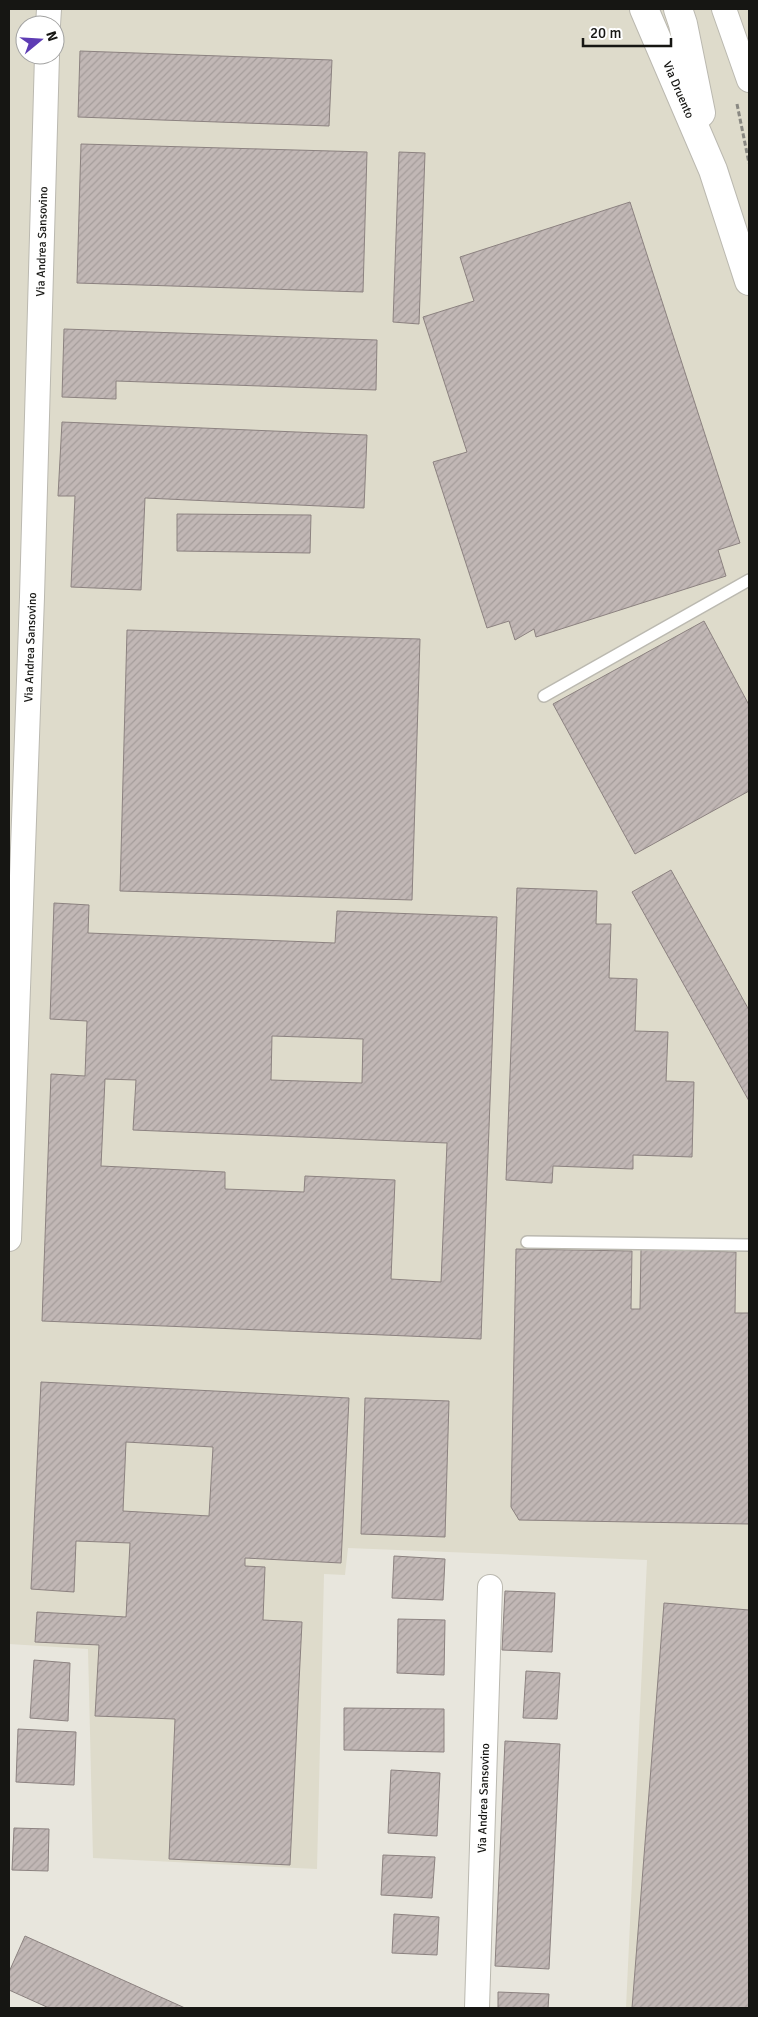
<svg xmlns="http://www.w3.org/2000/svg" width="758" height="2017" viewBox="0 0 758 2017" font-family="Signika,sans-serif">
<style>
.built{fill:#dedbcb;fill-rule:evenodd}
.building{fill:url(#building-hatch);stroke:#8c8280;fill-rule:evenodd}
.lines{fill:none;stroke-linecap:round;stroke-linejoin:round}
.lane-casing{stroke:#bbb9b0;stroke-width:14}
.street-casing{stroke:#bbb9b0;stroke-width:26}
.secondary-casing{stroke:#bbb9b0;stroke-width:30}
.path{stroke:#898882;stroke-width:3;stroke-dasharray:5 2.5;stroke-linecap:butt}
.lane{stroke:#fff;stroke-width:11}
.street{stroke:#fff;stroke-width:24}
.secondary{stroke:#fff;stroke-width:28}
.labels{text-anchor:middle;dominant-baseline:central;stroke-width:4;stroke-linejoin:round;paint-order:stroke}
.street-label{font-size:12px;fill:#161613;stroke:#fff}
</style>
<defs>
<pattern id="building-hatch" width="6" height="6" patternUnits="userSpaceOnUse" patternTransform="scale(1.25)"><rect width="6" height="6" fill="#c1b7b5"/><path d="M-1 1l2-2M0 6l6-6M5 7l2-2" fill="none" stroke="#a59d9b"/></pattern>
</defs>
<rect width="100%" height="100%" fill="#e8e6dd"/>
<!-- built -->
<path class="built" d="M9 9H749V2008H626L647 1560 348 1548 345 1575 324 1574 317 1869 93 1858 88 1649 9 1644ZM25 25H55V55H25Z"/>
<!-- building -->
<path class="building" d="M80 51 332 60 329 126 78 117Z
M81 144 367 152 363 292 77 283Z
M399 152 425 153 419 324 393 322Z
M630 202 740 543 718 550 726 576 536 637 534 629 515 640 509 621 487 628 433 462 467 452 423 317 474 301 460 257Z
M64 329 377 340 376 390 116 381V399L62 397Z
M62 422 367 435 364 508 145 498 141 590 71 587 75 496H58Z
M177 514 311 515 310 553 177 551Z
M704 621 749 705V791L635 854 553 704Z
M127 630 420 639 412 900 120 891Z
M671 870 749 1010V1101L632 892Z
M517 888 597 891 596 924H611L609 978 637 979 635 1031 668 1032 666 1081 694 1082 692 1157 633 1155V1169L553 1166 552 1183 506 1180Z
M54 903 89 905 88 933 335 943 337 911 497 917 481 1339 42 1321 51 1074 85 1076 87 1021 50 1019ZM272 1036 363 1039 362 1083 271 1080ZM105 1079 136 1080 133 1130 447 1143 441 1282 391 1279 395 1180 305 1176 304 1192 225 1189V1172L101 1166Z
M516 1249 632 1251 631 1309H640L641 1249 736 1252 735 1313H749V1524L519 1520 511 1507Z
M41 1382 349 1398 341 1563 245 1558V1566L265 1567 263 1620 302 1622 290 1865 169 1859 175 1719 95 1716 99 1645 35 1642 37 1612 126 1617 130 1543 76 1541 74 1592 31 1589ZM126 1442 213 1447 209 1516 123 1511Z
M365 1398 449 1401 445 1537 361 1534Z
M394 1556 445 1559 443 1600 392 1598Z
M505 1591 555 1593 552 1652 502 1650Z
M664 1603 749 1610V2008H632Z
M398 1619 445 1620 444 1675 397 1673Z
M34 1660 70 1663 68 1721 30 1718Z
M526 1671 560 1673 557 1719 523 1718Z
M344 1708 444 1709V1752L344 1750Z
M18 1729 76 1732 74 1785 16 1782Z
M505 1741 560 1744 549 1969 495 1966Z
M391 1770 440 1773 437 1836 388 1833Z
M14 1828 49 1829 48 1871 12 1870Z
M383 1855 435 1857 432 1898 381 1895Z
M394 1914 439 1917 437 1955 392 1953Z
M25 1936 185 2008H49L9 1990V1972Z
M498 1992 549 1994 548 2008H498Z"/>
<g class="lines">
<!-- lane casing -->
<g class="lane-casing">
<path id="lane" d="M544 696 749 580
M527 1242 749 1245"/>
</g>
<!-- street casing -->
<g class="street-casing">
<g id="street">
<path d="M724 9 749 80"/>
<path d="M48 25 49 9"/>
<path id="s1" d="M9 1239 32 597 47 55"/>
<path id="s2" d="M477 2008 490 1587"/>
</g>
</g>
<!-- secondary casing -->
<g class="secondary-casing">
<g id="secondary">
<path id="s3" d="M644 9 713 170 749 281"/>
<path d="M678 9 683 24 701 113"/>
</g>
</g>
<!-- path -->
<path class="path" d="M737 104 749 163"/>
<!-- lane -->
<use href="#lane" class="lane"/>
<!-- street -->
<use href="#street" class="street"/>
<!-- secondary -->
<use href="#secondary" class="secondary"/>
</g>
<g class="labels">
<!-- street labels -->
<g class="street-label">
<text stroke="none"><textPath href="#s3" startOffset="88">Via Druento</textPath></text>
<text stroke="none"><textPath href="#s1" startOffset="998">Via Andrea Sansovino</textPath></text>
<text stroke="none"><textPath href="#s1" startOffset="592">Via Andrea Sansovino</textPath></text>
<text stroke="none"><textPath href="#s2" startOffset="210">Via Andrea Sansovino</textPath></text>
</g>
</g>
<!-- border -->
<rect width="758" height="2017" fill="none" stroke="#161613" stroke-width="20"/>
<!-- north arrow -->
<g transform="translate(40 40) rotate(72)"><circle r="24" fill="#ffffff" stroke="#a2a2a1"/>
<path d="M0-4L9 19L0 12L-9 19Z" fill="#5e3cb4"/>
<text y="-8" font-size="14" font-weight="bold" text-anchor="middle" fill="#161613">N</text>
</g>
<!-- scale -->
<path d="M583 38v8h88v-8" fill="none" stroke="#161613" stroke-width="2.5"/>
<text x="590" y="38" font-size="15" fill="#161613" stroke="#ffffff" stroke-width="4" paint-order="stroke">20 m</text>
</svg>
